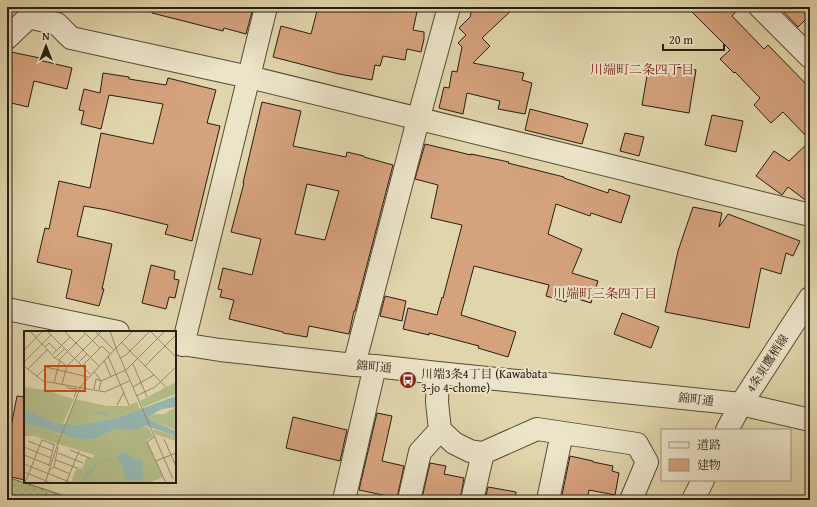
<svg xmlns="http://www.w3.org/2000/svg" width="817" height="507" viewBox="0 0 817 507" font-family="'Gentium Book Plus','Noto Serif JP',serif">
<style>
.grass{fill:url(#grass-dots);stroke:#6e6e4e}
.building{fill:#d5a27e;stroke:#271e13;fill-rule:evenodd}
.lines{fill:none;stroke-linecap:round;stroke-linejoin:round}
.minor-casing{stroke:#564c39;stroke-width:24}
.minor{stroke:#ece4c9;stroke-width:22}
.labels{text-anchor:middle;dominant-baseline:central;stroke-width:4;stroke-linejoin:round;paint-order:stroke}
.street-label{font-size:12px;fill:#271e13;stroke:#ece4c9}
.poi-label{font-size:12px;fill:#271e13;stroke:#ece4c9;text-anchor:start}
.neighbourhood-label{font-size:13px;fill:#7a1f14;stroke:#ece4c9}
.inset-river{fill:none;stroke:#96b7b1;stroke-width:2}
.inset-road{fill:none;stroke:#978c6f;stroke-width:1}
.view{fill:#cb500d;fill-opacity:0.15;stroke:#cb500d;stroke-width:2}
.inset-edge{fill:none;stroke:#271e13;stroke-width:2}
</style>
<defs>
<pattern id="grass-dots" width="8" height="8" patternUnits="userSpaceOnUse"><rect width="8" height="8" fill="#b4bd89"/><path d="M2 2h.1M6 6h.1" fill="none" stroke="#9ba275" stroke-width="1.8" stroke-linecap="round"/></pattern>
</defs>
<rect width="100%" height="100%" fill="#e1d5ac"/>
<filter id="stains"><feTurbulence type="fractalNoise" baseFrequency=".005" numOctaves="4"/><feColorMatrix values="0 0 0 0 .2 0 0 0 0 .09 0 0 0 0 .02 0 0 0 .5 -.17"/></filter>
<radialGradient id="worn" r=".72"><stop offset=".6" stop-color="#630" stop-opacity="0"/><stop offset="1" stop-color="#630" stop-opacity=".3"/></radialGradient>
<!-- grass -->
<path class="grass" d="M7 477 77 500H7Z"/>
<!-- building -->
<path class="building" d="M153 7H232L252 12 246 34 224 28 223 31 152 13Z
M318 7H418L413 30 424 32V39L421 52 407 49 405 60 383 56 380 66 375 65 372 80 339 74 273 57 281 26 311 34Z
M478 7H515L482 38 490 46 473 63 524 73 522 80 532 83 525 114 498 109 500 101 467 93 463 114 439 108 444 87 449 88 452 71 457 72 462 47 458 43 466 35 459 28 471 16 470 14Z
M687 7H740L732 16 764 49 768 45 810 88V140L783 112 771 123 754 105 760 98 735 72 734 73 720 59 730 50Z
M779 7H810V15L798 27Z
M11 52 40 58 39 60 72 68 67 89 34 81 28 107 7 102V70Z
M676 67 696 70 689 113 642 105 648 70 675 75Z
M103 73 129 77V79L166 85 168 78 216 90 207 123 220 126 192 241 165 234 168 225 107 210 84 206 77 236 112 244 102 289H104L99 306 66 298 72 270 37 262 45 228 49 229 59 181 90 188 101 133 153 144 163 104 109 95 101 129 81 124 84 111 79 110 84 89 100 93Z
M262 102 301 111 293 146 346 157 347 152 364 156V157L393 165 355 311H354L349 334 309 326 307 337 283 333V332L229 319 234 300 220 297 222 290 218 289 223 268 252 275 261 239 231 232 244 183H243ZM307 184 339 191 325 240 295 234Z
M530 109 588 124 582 144 525 130Z
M712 115 743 121 736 152 705 145Z
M625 133 644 137 639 156 620 151Z
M810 141V202H808L788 187 782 195 756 176 774 151 789 161Z
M425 144 471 155V154L509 162 508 163 564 177V178L608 193 609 189 630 196 621 223 591 213 590 216 556 204 548 234 582 249 572 273 598 281 591 303 568 296 566 302 546 296 549 285 474 266 461 315 516 332 508 357 478 348 479 346 429 333V335L403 329 408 308 437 315 442 297 443 298 462 225 431 218 438 185 415 179Z
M693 207 722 213 719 227 728 214 800 241 793 256 786 253 781 274 761 268 749 328 665 312 678 251Z
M151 265 175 271 174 279 179 280 175 298 169 297 166 309 142 303Z
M385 296 406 301 402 321 380 316Z
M622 313 659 327 651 348 614 334Z
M17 396 25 397V480L7 476V447Z
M377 413 392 416 382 461 404 466 397 498 359 490Z
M293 417 347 430 340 461 286 448Z
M570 456 593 461V462L613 466 612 471 619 473 615 495 589 490 587 500H561Z
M430 463 446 466 444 474 464 478 460 500H435L422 498Z
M488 487 516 492 515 500H485Z"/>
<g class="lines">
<!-- minor casing -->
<g class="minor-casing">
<path id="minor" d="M760 7 810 57
M7 38 29 17 57 24 71 38 249 77 810 215
M7 309 118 332
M175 343 220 350 354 365 375 366 438 373 741 404 810 420
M183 345 266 7
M354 365 418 120 449 7
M438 373 437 402 440 430 454 443 470 451 483 453 537 429 637 444 647 462 631 500
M727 430 741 404 810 298
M344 500 375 366
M409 500 420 452 440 430
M472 500 483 453
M548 500 562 433
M693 500 703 480"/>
</g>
<!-- minor -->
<use href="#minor" class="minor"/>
</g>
<!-- icons -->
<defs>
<g id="bus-disc" transform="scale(0.9)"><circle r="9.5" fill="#8f2418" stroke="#ece4c9"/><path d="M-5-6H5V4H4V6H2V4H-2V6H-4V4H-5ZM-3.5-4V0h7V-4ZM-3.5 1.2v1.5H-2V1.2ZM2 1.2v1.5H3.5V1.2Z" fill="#fff"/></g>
</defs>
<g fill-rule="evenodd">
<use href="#bus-disc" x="408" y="380"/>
</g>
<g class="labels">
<!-- street labels -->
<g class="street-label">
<text transform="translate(767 363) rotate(-57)">4条東鷹栖線</text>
<text transform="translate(374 366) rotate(5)">錦町通</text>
<text transform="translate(696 399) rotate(6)">錦町通</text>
</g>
<!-- poi labels -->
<g class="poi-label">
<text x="421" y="373">川端3条4丁目 (Kawabata<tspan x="421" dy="14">3-jo 4-chome)</tspan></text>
</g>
<!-- neighbourhood labels -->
<g class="neighbourhood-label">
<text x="642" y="69">川端町二条四丁目</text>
<text x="605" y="293">川端町三条四丁目</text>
</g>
</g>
<!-- overview -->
<g transform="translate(24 331)">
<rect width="152" height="152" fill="#e1d5ac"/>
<path d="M152 51V63L119 76 116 70ZM0 56 21 59 50 68 39 92H32L0 78ZM51 68 83 75H103L113 71 116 78 92 87 55 94 42 93ZM0 91 38 104 34 113 10 105H0ZM129 98 152 105V110L131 103Z" fill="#b4bd89"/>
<path d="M132 83 133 90 152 100 136 94 124 85Z" fill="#b4bd89"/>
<path d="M152 76V99L133 90 132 83H140ZM54 77 81 81 101 80 68 89 50 87ZM124 96 129 106 122 109 139 146 125 152H47L53 136 58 138 63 126 68 128 71 124 34 113 38 104 71 108 91 98Z" fill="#b4bd89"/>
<path d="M152 65V76L138 78 124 86 136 94 152 100V105L123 95 112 98H91L71 108H54L0 92V78L32 92 55 94 92 87ZM101 121 108 126 118 129 119 148 110 150 101 147 99 136 93 126 88 129H77L58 152 62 143 77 128H89Z" fill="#96b7b1"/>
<path class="inset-river" d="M69 82 84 83"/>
<path class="inset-road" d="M6 0 30 26 43 35M23 0 66 43M40 0 75 35M59 0 76 17M71 0 90 19M86 0 92 17M109 0 92 17 94 22 149 148M126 0 152 26M98 12 142 56M21 16 25 12 32 19M0 19 19 0M29 23 46 6M84 25 105 74M31 27 40 18M96 27 102 24 126 0M80 29 87 46M0 31 27 4M54 32 63 23M109 33 123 66M0 35 19 50 81 61 105 50M58 35 78 15 86 23M121 35 152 4M4 38 24 18M70 40 77 50 75 59M12 46 22 36 64 46M30 52 36 28 61 3M38 53 43 35 78 0M42 54 44 57 53 58 50 66M109 56 130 44M70 58 72 48 77 50 102 39 141 0M112 65 131 56 152 36M93 74 100 61M130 106 123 111 142 152M140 108 152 135M4 110 29 120M0 116 27 127M46 119 68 128M34 122 59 132M0 124 25 134M32 129 53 137M132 130 152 122M0 133 48 152M25 135 30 114M30 136 46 143M26 139 30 136 34 116M0 141 27 152M1 152 18 109 31 114M21 152 33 115 57 55 92 17M42 152 55 120"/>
<path class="view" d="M21 35H61V60H21Z"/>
<rect width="152" height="152" class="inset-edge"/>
</g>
<!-- margin -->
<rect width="817" height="507" fill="none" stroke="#e1d5ac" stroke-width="24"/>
<rect x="8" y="8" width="801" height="491" fill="none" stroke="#271e13" stroke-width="2"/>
<rect x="12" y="12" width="793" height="483" fill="none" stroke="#271e13"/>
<!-- legend -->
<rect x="661" y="429" width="130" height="52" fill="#ece4c9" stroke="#9d9580"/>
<rect x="669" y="442" width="20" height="6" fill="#ece4c9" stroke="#9d9580"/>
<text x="697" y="449" font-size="12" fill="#271e13">道路</text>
<rect x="669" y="459" width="20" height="12" fill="#d5a27e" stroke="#9d9580"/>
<text x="697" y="469" font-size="12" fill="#271e13">建物</text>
<!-- north arrow -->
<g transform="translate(46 46)" stroke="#ece4c9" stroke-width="3" paint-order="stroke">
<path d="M0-3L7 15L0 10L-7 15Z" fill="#271e13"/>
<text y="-6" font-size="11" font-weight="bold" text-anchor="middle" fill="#271e13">N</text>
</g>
<!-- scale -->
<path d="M663 44v6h61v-6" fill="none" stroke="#271e13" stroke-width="2"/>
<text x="669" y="44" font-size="12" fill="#271e13" stroke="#ece4c9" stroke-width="3" paint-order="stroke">20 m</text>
<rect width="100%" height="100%" filter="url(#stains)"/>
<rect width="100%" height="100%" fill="url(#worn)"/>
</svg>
